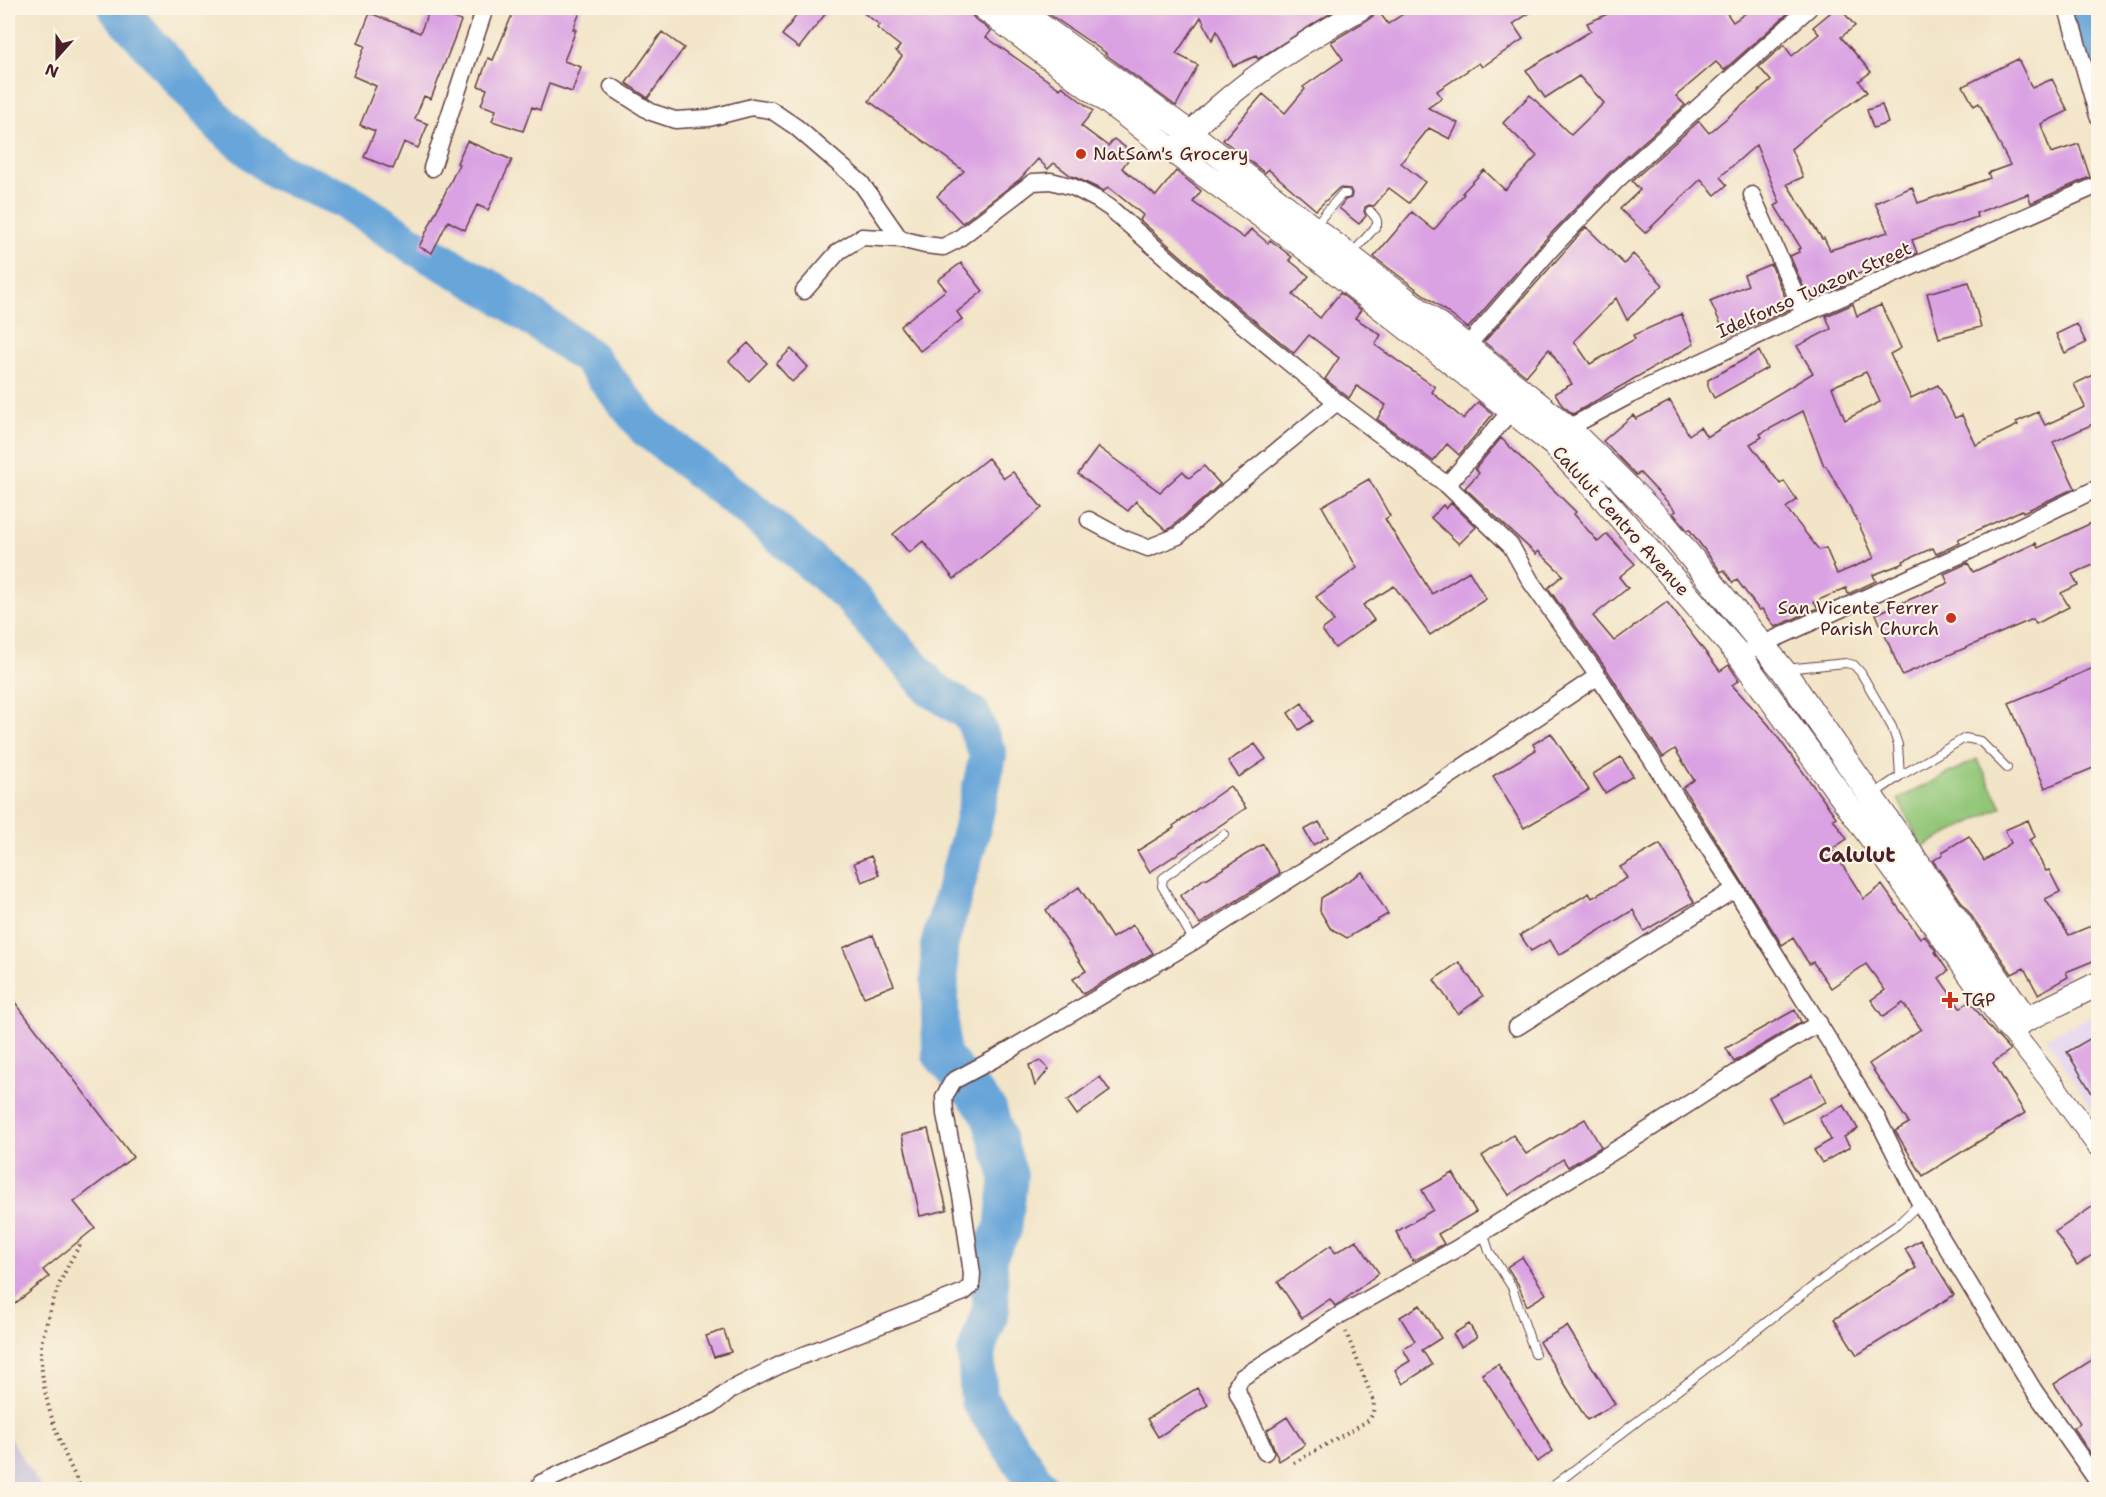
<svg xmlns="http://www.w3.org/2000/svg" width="2106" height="1497" viewBox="0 0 2106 1497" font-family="'Shantell Sans',sans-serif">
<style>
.built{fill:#e3d3f2}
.industrial{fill:#c6c0da}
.green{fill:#91c677;stroke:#6e7251;stroke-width:1.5}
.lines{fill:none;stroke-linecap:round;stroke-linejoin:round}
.river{stroke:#68a5d9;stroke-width:38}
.building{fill:#daa2e3;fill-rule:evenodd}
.service-casing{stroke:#633d42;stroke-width:10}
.minor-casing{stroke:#633d42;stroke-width:19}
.tertiary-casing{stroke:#633d42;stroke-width:23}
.secondary-casing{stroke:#633d42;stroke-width:26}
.path{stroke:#633d42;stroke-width:4;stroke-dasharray:1.5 4.5;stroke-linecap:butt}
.service{stroke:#fff;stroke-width:8}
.minor{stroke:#fff;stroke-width:16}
.tertiary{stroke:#fff;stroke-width:21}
.secondary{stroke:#fff;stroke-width:24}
.poi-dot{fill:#c8321e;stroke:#fcf5e5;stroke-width:2}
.labels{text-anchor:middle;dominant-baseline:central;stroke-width:4.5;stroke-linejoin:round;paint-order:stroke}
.poi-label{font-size:18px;fill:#4a1f2b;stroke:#fcf5e5;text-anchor:start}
.street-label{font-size:18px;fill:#4a1f2b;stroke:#fcf5e5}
.quarter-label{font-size:21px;font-weight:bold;fill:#4a1f2b;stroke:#fcf5e5}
</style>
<rect width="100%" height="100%" fill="#fcf5e5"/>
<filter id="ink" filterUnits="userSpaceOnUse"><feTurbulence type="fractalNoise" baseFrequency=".0167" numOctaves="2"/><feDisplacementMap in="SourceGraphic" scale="12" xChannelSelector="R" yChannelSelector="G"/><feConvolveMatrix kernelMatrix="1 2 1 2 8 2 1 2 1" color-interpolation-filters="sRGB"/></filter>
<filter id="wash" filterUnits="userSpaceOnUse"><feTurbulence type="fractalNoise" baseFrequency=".008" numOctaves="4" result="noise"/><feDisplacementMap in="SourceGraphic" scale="24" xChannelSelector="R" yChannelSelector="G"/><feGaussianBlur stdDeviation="1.35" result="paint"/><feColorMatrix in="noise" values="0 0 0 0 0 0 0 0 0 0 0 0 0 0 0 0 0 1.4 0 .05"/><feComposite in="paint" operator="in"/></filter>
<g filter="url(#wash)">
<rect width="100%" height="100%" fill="#f2e4c7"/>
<!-- built -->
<path class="built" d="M2098 1013V1118L2046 1037Z"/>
<!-- industrial -->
<path class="industrial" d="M8 1435 42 1489H8Z"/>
<!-- green -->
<path class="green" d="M1977 759 2002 807 1922 847 1898 799Z"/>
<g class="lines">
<!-- river -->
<path class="river" d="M117 8 223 127 275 170 347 201 416 247 494 291 590 358 646 428 752 511 849 595 931 688 972 715 988 755 971 832 939 946 941 1054 988 1110 1009 1176 1003 1229 988 1255 991 1309 976 1353 979 1400 1041 1490
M2077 8 2098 55"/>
</g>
<g id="blocks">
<!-- building -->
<path class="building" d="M515 8H582L573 29 576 30 564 61 581 67 572 92 549 84 540 110 532 107 523 131 492 121 496 110 481 105 487 89 478 86 488 58 493 60Z
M802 8H830L799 48 782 35Z
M857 8H970L971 14 975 19 991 31 986 37 1060 89 1062 86 1093 111 1081 126 1108 146 1114 139 1133 153 1122 168 1156 196 1176 171 1201 191 1193 202 1244 238 1251 229 1268 243 1270 240 1292 257 1289 260 1309 276 1293 295 1320 318 1340 293 1361 310 1355 318 1381 335 1375 345 1435 387 1432 392 1463 419 1478 402 1493 414 1459 455 1447 444 1433 461 1377 419 1386 405 1357 386 1349 398 1325 379 1339 358 1309 335 1294 353 1244 312 1140 220 1143 215 1108 187 1104 191 1070 175 1054 163 1048 169 1038 159 1020 179 962 223 937 196 964 171 869 101 902 56 896 51 900 46 877 28 880 25Z
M1040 8H1339L1258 59 1256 56 1233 66 1217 31 1212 40 1201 17 1176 54 1198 65 1176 106 1105 54 1106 53Z
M1376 8 1388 24 1412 8H1537L1513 24 1523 39 1482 67 1479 63 1437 91 1442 98 1428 108 1458 123 1450 139 1429 128 1401 163 1425 182 1409 203 1389 188 1374 206 1369 205 1365 207 1364 212 1366 216 1359 224 1339 208 1345 200 1351 198 1352 193 1350 189 1339 188 1316 210 1268 169 1265 173 1223 140 1263 94 1285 113 1305 89 1303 87 1343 59 1331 42 1369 19 1374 15Z
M1621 8H1723L1733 22 1753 8H1794L1724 70 1716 62 1676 96 1685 105 1610 172 1543 242 1468 328 1374 257 1412 212 1434 230 1464 194 1462 193 1484 170 1505 190 1537 156 1503 123 1530 95 1571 135 1604 103 1579 76 1545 98 1526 70 1591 31 1587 23Z
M1836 8H1840L1855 26 1841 37 1871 72 1859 81 1867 92 1812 131 1791 149 1803 177 1787 184 1822 239 1824 238 1830 250 1888 232 1875 203 1912 187 1918 203 1990 178 1988 173 2010 165 1979 103 1974 106 1963 86 2018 59 2032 88 2052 79 2068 111 2041 124 2051 153 2079 144 2090 177 2031 203 2028 194 1976 213 1977 217 1912 240 1917 253 1899 261 1842 279 1844 285 1809 300 1790 256 1799 252 1798 249 1801 248 1775 206 1780 203 1756 145 1720 177 1727 185 1715 195 1701 179 1645 233 1620 209 1640 190 1632 181 1699 121 1709 133 1771 81 1759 67 1784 45 1792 56 1819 34 1813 27Z
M430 9 461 21 431 99 424 96 415 119 428 124 418 148 404 142 393 169 364 157 375 131 360 125 376 86 353 76 365 46 358 43 370 13 420 33Z
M662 32 684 48 648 98 626 83Z
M1882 105 1888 123 1873 128 1867 110Z
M467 141 512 160 488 210 477 205 465 230 448 221 432 253 419 247 459 164 457 163Z
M1586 227 1624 264 1633 254 1663 285 1627 320 1616 298 1574 341 1590 364 1635 339 1633 335 1681 314 1694 344 1573 414 1562 405 1555 393 1572 384 1549 349 1526 376 1484 342Z
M961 263 983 291 957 312 962 319 920 351 900 326 946 290 938 280Z
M1771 264 1790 309 1727 337 1710 301 1748 285 1744 275Z
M1969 282 1981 327 1939 338 1927 293Z
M1853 304 1857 316 1881 305 1901 348 1890 354 1911 398 1938 385 1955 418 1962 415 1976 445 2018 425 2016 422 2038 412 2045 425 2085 407 2074 384 2098 373V435L2093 424 2053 442 2075 488 2032 508 2023 512 2022 510 1958 539 1960 543 1936 554 1933 548 1903 561 1904 563 1873 575 1876 581 1848 594 1846 588 1814 602 1818 608 1775 627 1762 609 1759 610 1737 580 1733 583 1724 570 1721 572 1689 529 1687 530 1673 513 1676 511 1640 473 1636 475 1603 441 1633 415 1636 419 1670 401 1689 435 1700 427 1707 437 1813 373 1797 346 1831 329 1826 316ZM1866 372 1880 402 1845 420 1832 387ZM1803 411 1824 466H1826L1856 518 1874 558 1837 574 1826 548 1819 550 1786 508 1797 500 1784 481 1780 484 1750 444 1762 437 1760 434Z
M2077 324 2086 343 2065 353 2056 334Z
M748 343 767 363 749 381 729 361Z
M791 349 808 367 792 382 776 364Z
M1759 351 1767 368 1714 398 1708 386V380Z
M1501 438 1576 512 1574 514 1598 542 1607 534 1635 564 1619 577 1628 588 1593 616 1614 641 1667 602 1720 671 1729 665 1739 680 1732 685 1768 724 1836 817 1833 819 1847 839 1832 849 1864 899 1882 885 1920 938 1924 935 1936 951 1935 952 1948 971 1939 978 1960 1008 1970 1001 1989 1027 2010 1050 1993 1063 2025 1113 1923 1176 1895 1131 1909 1123 1869 1064 1921 1029 1903 1003 1883 1017 1871 1000 1885 990 1866 964 1831 988 1813 962 1809 964 1793 938 1782 945 1683 788 1694 780 1675 749 1663 757 1607 670 1548 588 1563 575 1538 551 1536 554 1510 530 1465 488 1479 473 1475 469Z
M1098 447 1160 492 1183 471 1189 478 1204 466 1220 484 1172 527 1166 530 1136 501 1128 511 1078 474Z
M988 458 1004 478 1013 472 1042 508 954 579 923 541 909 553 893 534Z
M1369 479 1390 516 1385 519 1432 594 1469 571 1486 599 1430 635 1394 586 1363 605 1374 620 1335 648 1322 630 1334 621 1316 597 1357 568 1322 506Z
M1451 503 1476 527 1459 544 1431 518 1443 505 1446 509Z
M2098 520V563L2072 574 2078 585 2061 593 2069 607 2036 624 2033 619 1902 675 1876 614 1948 583 1944 574 1968 563 1973 572 2036 543 2038 548Z
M2098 666V766L2045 788 2009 703Z
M1302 703 1313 721 1299 730 1288 713Z
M1551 733 1589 790 1524 828 1493 776 1536 750 1533 744Z
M1255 744 1266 759 1239 777 1228 761Z
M1621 757 1633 776 1605 793 1593 774Z
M1230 786 1246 808 1150 872 1137 851 1174 828 1173 826Z
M2028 820 2035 837 2029 840 2046 871 2049 870 2060 892 2045 899 2069 935 2098 923V959L2066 972 2068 977 2038 994 2024 968 2012 974 1933 861 1943 854 1942 852 1969 836 1984 861 2011 843 2005 830Z
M1319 822 1328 837 1313 845 1304 830Z
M1263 844 1280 873 1200 924 1180 896 1205 878 1206 879Z
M1660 844 1694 902 1644 931 1633 910 1559 955 1550 940 1531 951 1520 935 1589 893 1592 898 1627 878 1620 867Z
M871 856 879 875 862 882 854 863Z
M1362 872 1388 914 1347 938 1330 928 1320 911 1321 898Z
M1079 887 1112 938 1133 925 1153 953 1083 994 1073 979 1086 971 1046 910Z
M873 935 894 985 864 997 843 948Z
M1459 962 1483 996 1458 1014 1434 980Z
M8 993 133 1157 74 1202 95 1228 43 1270 49 1277 8 1309Z
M1795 1010 1801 1022 1734 1062 1726 1048Z
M2098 1034V1103L2067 1052Z
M1040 1061 1049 1069 1035 1086 1029 1065Z
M1813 1075 1826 1102 1783 1123 1769 1097Z
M1100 1077 1110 1091 1077 1115 1067 1101Z
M1844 1105 1858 1129 1844 1137 1850 1147 1822 1163 1814 1150 1831 1140 1819 1118Z
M1585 1119 1601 1147 1568 1167 1563 1159 1509 1195 1482 1156 1513 1135 1526 1154Z
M928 1129 947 1210 920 1216 902 1135Z
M1453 1173 1476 1212 1438 1234 1444 1244 1413 1261 1396 1232 1433 1210 1422 1190Z
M2098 1203V1251L2077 1265 2055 1232Z
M1356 1240 1379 1273 1340 1303 1335 1306 1330 1299 1302 1318 1278 1282 1331 1245 1335 1253Z
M1920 1240 1954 1295 1857 1355 1834 1319 1916 1268 1905 1249Z
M1522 1257 1546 1294 1527 1306 1518 1284 1507 1267Z
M1420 1305 1441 1338 1422 1350 1432 1365 1403 1384 1395 1370 1410 1361 1403 1349 1415 1341 1400 1317Z
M1469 1324 1477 1337 1461 1347 1453 1334Z
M1567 1326 1615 1404 1587 1420 1539 1342Z
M724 1330 731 1352 714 1357 706 1336Z
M2098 1356V1464L2073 1428 2080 1423 2054 1384Z
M1498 1364 1553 1451 1537 1462 1482 1374Z
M1197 1388 1208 1405 1158 1437 1147 1419Z
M1287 1417 1305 1445 1279 1461 1267 1430Z"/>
</g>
</g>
<g filter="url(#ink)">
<use href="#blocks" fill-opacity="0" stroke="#633d42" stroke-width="1.5"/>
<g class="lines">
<!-- service casing -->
<g class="service-casing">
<path id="service" d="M1315 225 1342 194H1346
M1351 255 1377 225C1378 218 1374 216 1370 211
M1785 669 1846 663 1854 665 1861 673 1892 727 1898 745 1900 776 1881 789 1876 797
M1900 776 1965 738 1980 741 2007 768
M1194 941 1162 886 1163 878 1224 834
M2086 1127 2098 1118
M1483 1232 1489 1251 1512 1287 1535 1354
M1548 1490 1859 1251 1897 1225 1920 1203"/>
</g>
<!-- minor casing -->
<g class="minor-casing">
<path id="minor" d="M2067 8 2098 116
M612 87 651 112 675 120 709 118 752 107 771 110 796 127 861 183 900 239
M432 168 485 8
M1752 195 1804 314
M804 291 839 251 862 237 900 239 925 245 943 247 957 240 1033 182 1051 181 1073 187 1098 200 1110 208 1237 320 1337 402 1447 485 1511 546 1531 582 1598 676 1735 889 1877 1118 1920 1203 2033 1389 2098 1482
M1461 353 1551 249 1618 179 1809 8
M1562 435 1568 428 1630 395 1804 314 2098 185
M1447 485 1517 404
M1089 520 1122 538 1148 548 1178 536 1223 495 1337 402
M1739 655 1971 550 2098 488
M1517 1027 1735 889
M1265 1452 1238 1393 1237 1385 1241 1378 1340 1315 1456 1249 1651 1128 1741 1070 1819 1023
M541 1483 713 1404 730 1390 784 1363 964 1292 971 1286 972 1274 962 1201 945 1114 944 1097 953 1081 996 1058 1194 941 1436 785 1598 676"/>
</g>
<!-- tertiary casing -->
<g class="tertiary-casing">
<path id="tertiary" d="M1179 145C1230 87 1297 46 1363 8
M2009 1028 2050 1080 2098 1146"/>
</g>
<!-- secondary casing -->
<g class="secondary-casing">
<path id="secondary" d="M984 8 1202 173 1300 244 1452 363 1553 444 1592 485 1739 655 2009 1028 2098 984
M1016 8 1190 133 1466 346 1568 428 1612 471 1664 524 1783 670 2026 1019"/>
</g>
<!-- path -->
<path class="path" d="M80 1245C64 1270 53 1297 46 1326 44 1333 41 1341 41 1349 40 1397 60 1447 82 1490
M1294 1463 1369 1420 1373 1413 1374 1402 1346 1332"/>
<!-- service -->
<use href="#service" class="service"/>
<!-- minor -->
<use href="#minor" class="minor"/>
<!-- tertiary -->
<use href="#tertiary" class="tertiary"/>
<!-- secondary -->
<use href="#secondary" class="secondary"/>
</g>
</g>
<!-- markers -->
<g class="poi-dot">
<circle cx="1081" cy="154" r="6"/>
<circle cx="1951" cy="618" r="6"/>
<path d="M1947 991h6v6h6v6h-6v6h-6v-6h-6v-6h6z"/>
</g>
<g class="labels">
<!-- poi labels -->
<g class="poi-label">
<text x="1093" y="154">NatSam's Grocery</text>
<text x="1939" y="608" text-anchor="end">San Vicente Ferrer<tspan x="1939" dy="21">Parish Church</tspan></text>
<text x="1962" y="1000">TGP</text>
</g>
<!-- street labels -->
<g class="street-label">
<text transform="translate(1814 290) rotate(-24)">Idelfonso Tuazon Street</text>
<text transform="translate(1621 521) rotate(48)">Calulut Centro Avenue</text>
</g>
<!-- quarter labels -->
<g class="quarter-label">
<text x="1857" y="855">Calulut</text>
</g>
</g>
<!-- margin -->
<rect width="2106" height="1497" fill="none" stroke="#fcf5e5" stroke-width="30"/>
<!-- north arrow -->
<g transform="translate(57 57) rotate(201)" stroke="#fcf5e5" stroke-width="4.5" paint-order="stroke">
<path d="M0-4.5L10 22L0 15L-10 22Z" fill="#4a1f2b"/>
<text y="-9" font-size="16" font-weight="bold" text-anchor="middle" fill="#4a1f2b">N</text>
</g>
</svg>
